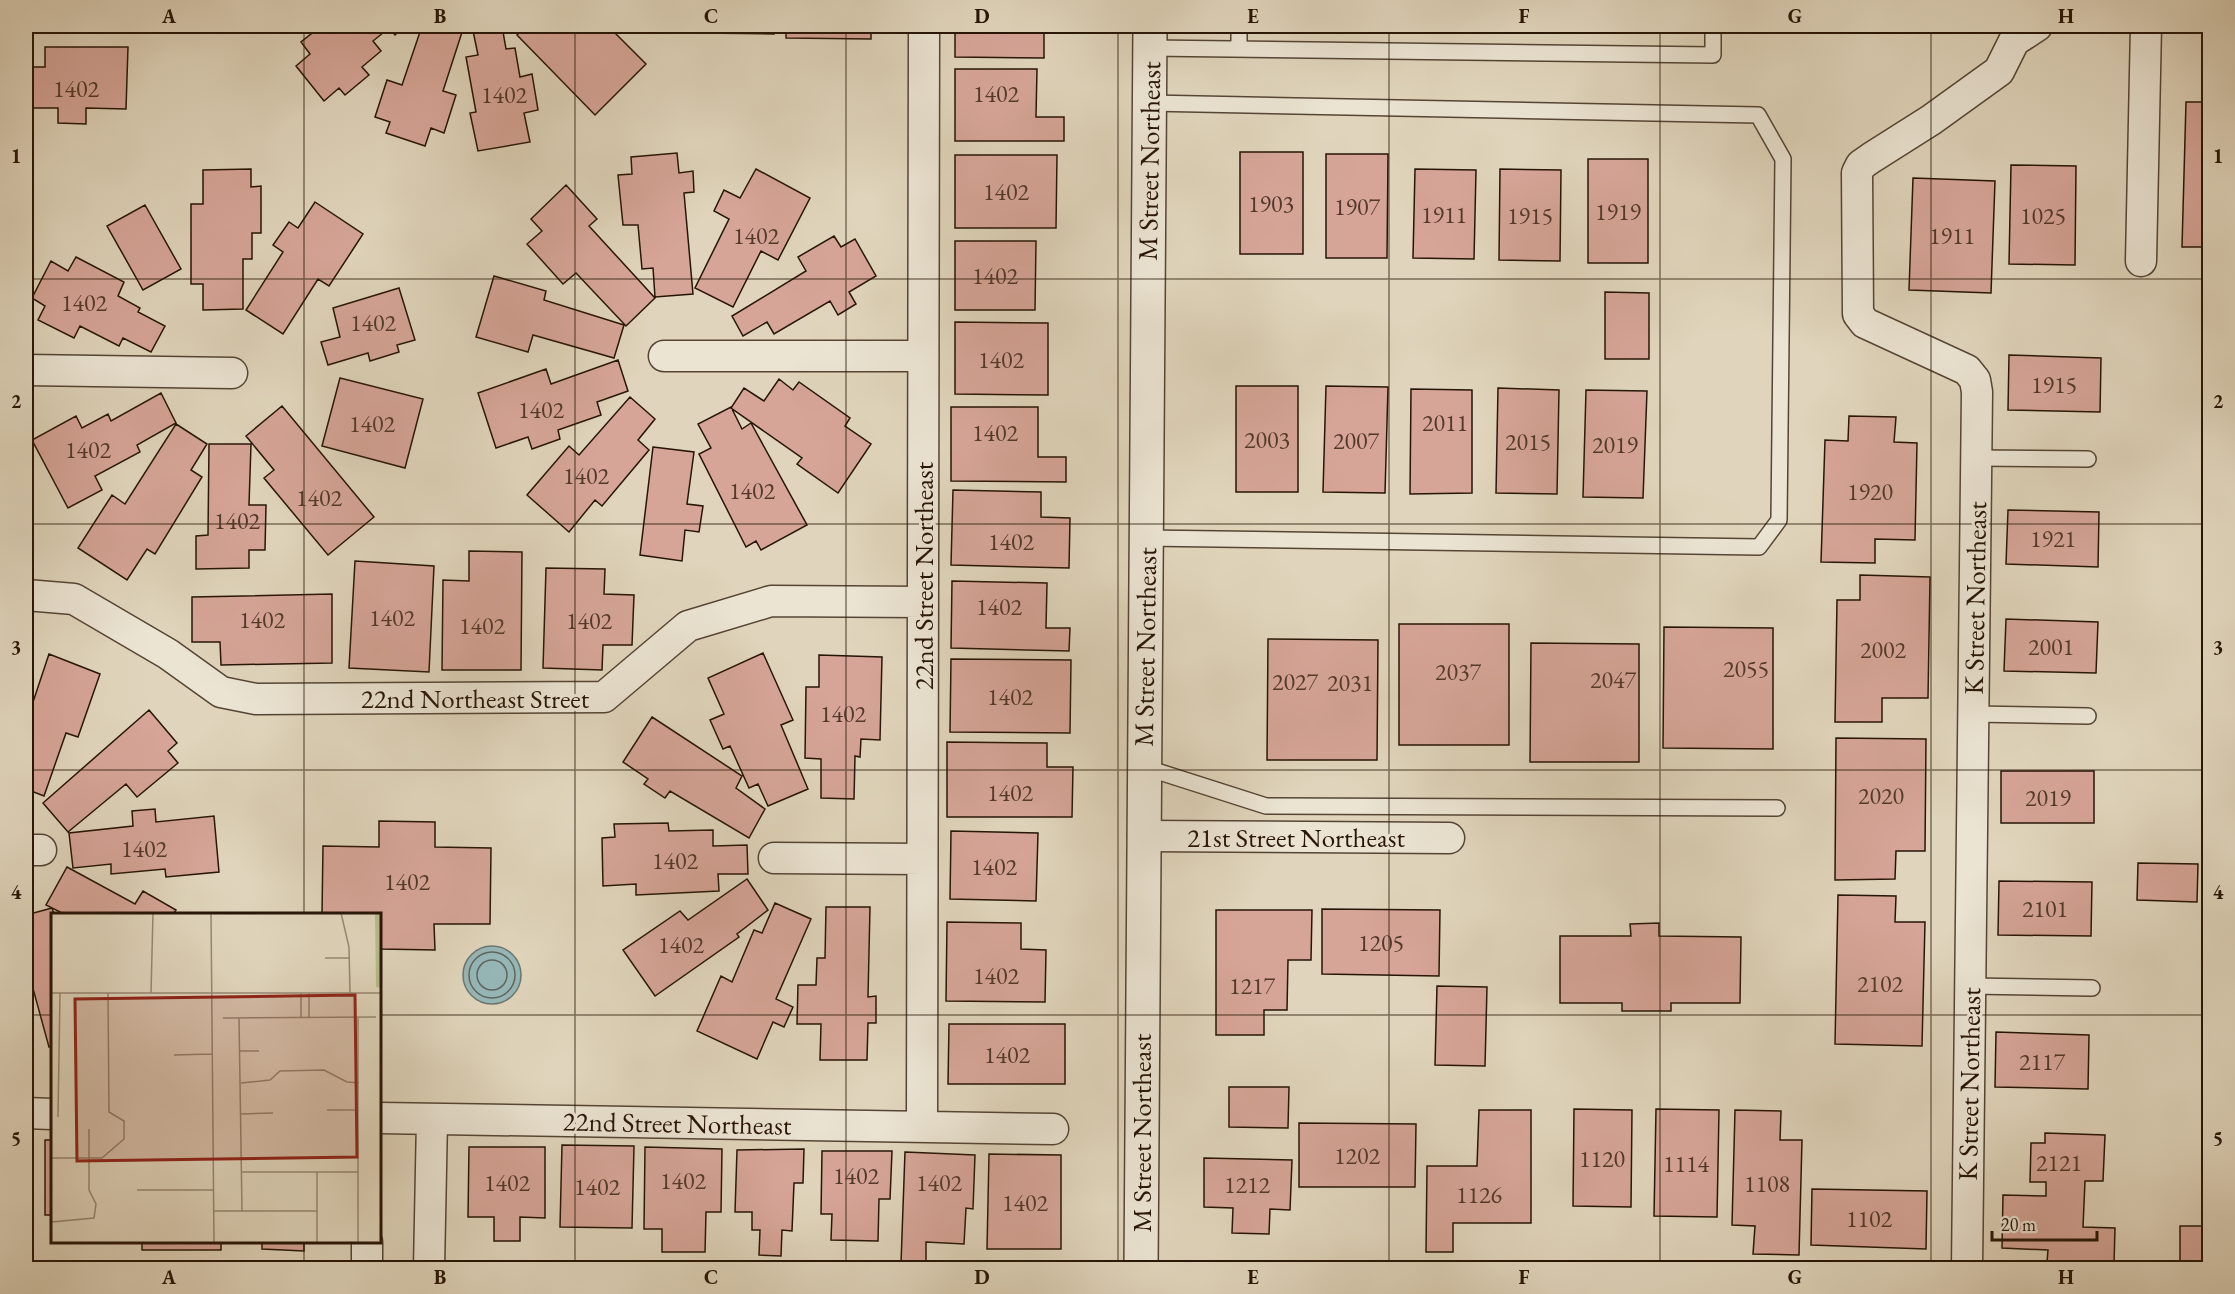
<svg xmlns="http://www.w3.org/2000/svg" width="2235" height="1294" viewBox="0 0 2235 1294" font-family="'EB Garamond',serif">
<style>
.water{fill:#96b7b8;stroke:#6a7671;stroke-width:1.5}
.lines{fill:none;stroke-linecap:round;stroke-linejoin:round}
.shore{stroke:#5e665f;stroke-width:1.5}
.building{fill:#d6a598;stroke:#271506;stroke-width:1.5}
.service-casing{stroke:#554534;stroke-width:18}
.minor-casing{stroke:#554534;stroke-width:33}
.tertiary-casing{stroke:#554534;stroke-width:36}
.service{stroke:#ebe4d3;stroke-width:15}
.minor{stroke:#ebe4d3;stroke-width:30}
.tertiary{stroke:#ebe4d3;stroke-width:33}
.grid{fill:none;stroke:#271506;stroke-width:1.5;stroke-opacity:0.55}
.labels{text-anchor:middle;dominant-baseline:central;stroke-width:6;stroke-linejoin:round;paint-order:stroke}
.number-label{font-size:24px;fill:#53392a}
.street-label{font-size:27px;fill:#271506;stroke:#ebe4d3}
.inset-road{fill:none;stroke:#968873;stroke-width:1.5}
.view{fill:#8f2418;fill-opacity:0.15;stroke:#8f2418;stroke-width:3}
.inset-edge{fill:none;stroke:#271506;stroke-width:3}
.neatline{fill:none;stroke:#271506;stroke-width:2}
.grid-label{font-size:20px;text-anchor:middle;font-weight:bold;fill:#271506}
</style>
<rect width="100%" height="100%" fill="#e0d5bc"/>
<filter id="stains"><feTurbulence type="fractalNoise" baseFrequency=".00333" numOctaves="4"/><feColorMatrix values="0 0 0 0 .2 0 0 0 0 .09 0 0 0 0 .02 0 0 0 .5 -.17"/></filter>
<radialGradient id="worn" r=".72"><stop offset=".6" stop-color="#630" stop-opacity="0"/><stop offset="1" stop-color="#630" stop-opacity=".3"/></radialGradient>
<!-- water -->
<path class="water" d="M463 975a29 29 0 1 1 58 0a29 29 0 1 1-58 0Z"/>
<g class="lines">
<!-- shore -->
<path class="shore" d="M469 975a23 23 0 1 1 46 0a23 23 0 1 1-46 0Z
M477 975a15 15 0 1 1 30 0a15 15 0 1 1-30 0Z"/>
</g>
<!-- building -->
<path class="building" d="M321 26H328L334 33 343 26H405L395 35 389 28 373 41 381 51 362 67 369 75 345 95 339 88 324 101 296 66 310 54 301 42Z
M422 26H464L443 91 456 95 444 133 431 128 425 146 386 133 390 122 375 117 387 80 402 85Z
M472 26H502L506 49 515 48 520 77 532 74 538 110 524 113 530 142 478 151 470 113 476 112 466 57 478 55Z
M522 26H587L594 32 600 26H608L646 64 595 115 517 35 524 28Z
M699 26H774V34L698 33Z
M786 26H871V39L786 38Z
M955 26H1044V58L955 57Z
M45 47H128L126 109 86 108V124L58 123V108H26V67H45Z
M955 69H1037L1036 117H1064V141H955Z
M2186 102H2210V247H2182Z
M1240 152H1303V254H1240Z
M677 153 679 173 693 171 694 192 684 193 693 294 655 297 653 268 642 269 638 225H623L618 175 632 174 631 157Z
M1326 154H1388L1387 258H1326Z
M955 155H1057L1056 228H955Z
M1588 159H1648V263H1588Z
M2011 165 2076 166 2075 265 2009 264Z
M251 169V187L261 186V233H252V259H243V309L203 310V284H191V204H203V170Z
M756 169 810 198 778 260 761 251 733 307 695 288 729 219 714 211 724 190 740 198Z
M1415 169 1476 170 1474 259 1413 258Z
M1500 169 1561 170 1560 261 1499 260Z
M1913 178 1995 181 1991 293 1909 290Z
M566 185 597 219 589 226 655 298 626 326 576 273 563 284 527 244 542 231 531 219Z
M315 202 363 234 329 286 318 279 283 334 246 310 283 252 273 245 289 222 298 228Z
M145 205 181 269 143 290 107 226Z
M834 236 841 247 855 239 876 276 849 292 856 304 838 315 830 301 774 334 767 322 743 336 732 316 806 271 798 257Z
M955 241H1036L1035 310H955Z
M76 257 124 282 118 296 140 308 138 312 165 326 151 352 123 338 119 346 80 326 74 338 38 320 45 306 32 298 51 261 68 271Z
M494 276 546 291 544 300 624 325 614 358 533 335 528 352 476 337Z
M399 288 415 340 397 345 399 352 370 361 368 353 328 365 321 342 340 337 333 308Z
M1605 292 1649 293V359H1605Z
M955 322 1048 323V395L955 394Z
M2009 355 2101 358 2100 412 2008 410Z
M618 360 628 391 597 402 601 415 558 430 560 439 532 449 528 437 496 448 478 393 546 369 551 384Z
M340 378 423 399 405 468 322 446Z
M779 379 793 390 799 382 850 418 845 426 871 444 838 493 797 464 802 458 731 408 744 388 764 401Z
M1236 386H1298V492H1236Z
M1326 386 1388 387 1385 493 1323 492Z
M1498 388 1559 390 1557 494 1496 493Z
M1411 389 1472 390V493L1410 494Z
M1586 390 1647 391 1643 498 1583 497Z
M161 393 176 423 137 445 140 452 95 476 102 490 68 508 32 440 76 416 82 428 108 414 111 421Z
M630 397 655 419 638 440 649 450 602 506 595 500 569 532 527 495 569 446 579 455Z
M282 406 374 517 328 555 264 478 274 470 246 436Z
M731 407 742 429 751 423 807 525 761 550 756 541 746 547 699 454 711 448 698 424Z
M951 407H1038V457H1066V482L951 481Z
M1849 416 1896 417 1894 442 1917 443 1915 540 1875 539V563L1821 562 1825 440 1848 441Z
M176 424 207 444 191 470 202 477 155 554 147 549 127 580 78 548 112 495 125 504Z
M209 444H251L249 505H266L265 550H249V568L196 569V536L208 535Z
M653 447 694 452 687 504 703 506 699 532 685 530 682 561 640 555Z
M953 490 1041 492V517L1070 518 1069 568 951 565Z
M2008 510 2099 512 2098 567 2006 564Z
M469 551 522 552 521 670H442L443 580 469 581Z
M355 561 434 566 429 672 349 668Z
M546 568 605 569 604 594 634 595 632 645H603L602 670 543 668Z
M1860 575 1930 577 1928 698H1882V722H1835L1837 600H1860Z
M952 581 1047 583 1046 628H1070L1069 651 951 648Z
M332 594V663L221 665 220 642H192V597Z
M2006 619 2098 622 2096 673 2004 671Z
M1399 624H1509V745H1399Z
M1664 627 1773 628V749L1663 748Z
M1268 639 1378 640 1377 760H1267Z
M1531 643 1639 644V762H1530Z
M763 653 793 720 781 725 808 789 768 806 758 784 749 788 730 746 723 749 710 720 724 714 708 678Z
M49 654 100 674 78 737 66 733 44 796 26 789V723Z
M819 655 882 657 880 740 861 739 860 757 855 756 854 799 821 798V759L805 758 806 687H819Z
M951 659 1071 660 1070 733 950 732Z
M149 710 177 743 168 751 178 763 137 797 126 784 68 832 43 803Z
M652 717 742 776 736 788 765 809 749 838 670 791 665 798 644 784 648 779 623 762Z
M1836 738 1926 739 1925 851H1896L1895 879 1835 880Z
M947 742 1047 743V767H1073L1072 817H947Z
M2001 771H2094V823H2001Z
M155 809 156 822 214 816 219 872 166 877 165 869 111 874V864L73 868 69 833 133 826 132 811Z
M379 821 435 822V847L491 848 490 924H434L435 950 380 949V914H322L323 846 379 847Z
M668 823 669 831 713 830V846L747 845 748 874H718L719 891 636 895V884L603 886 602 838 615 837 614 824Z
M951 831 1038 833 1036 901 950 899Z
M2138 863 2198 864 2197 902 2137 900Z
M67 867 135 904 143 891 176 910 173 914H64L46 905Z
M747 879 768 910 737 934 739 937 655 996 623 950 680 911 688 920Z
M1999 881 2092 882 2091 936 1998 935Z
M1838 895 1896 896 1895 922H1925L1922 1046 1835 1044Z
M775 903 811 919 776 999 793 1007 784 1027 773 1022 757 1059 697 1031 721 976 732 982 754 930 762 933Z
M826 907H870L868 997 876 996V1023H868L867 1060H820L821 1024H797L798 985H816L817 958H825Z
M52 908 54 914 52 1046 49 1047 26 963V915Z
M1322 909 1440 910 1439 976 1322 974Z
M1216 910H1312L1311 960H1288L1287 1010H1264V1035H1216Z
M947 922 1021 923V949L1046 950 1045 1002 946 1001Z
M1659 923V936L1741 937 1740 1003H1671V1011H1622V1003H1560V936H1631L1630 924Z
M1437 986 1487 987 1485 1066 1435 1065Z
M949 1024H1065V1084H948Z
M1996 1032 2089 1035 2088 1089 1995 1087Z
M1229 1087H1289L1288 1128 1229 1127Z
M1574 1109 1632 1110 1631 1207 1573 1206Z
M1656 1109 1719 1110 1717 1217 1654 1216Z
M1479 1110H1531V1223H1453V1252H1426L1427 1166H1477Z
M1735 1110 1781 1111 1780 1140H1802L1799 1255 1753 1254 1755 1226 1732 1225Z
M1299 1123 1416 1124 1415 1187H1299Z
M2045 1133 2105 1135 2103 1181H2085L2083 1227 2115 1228 2114 1264 2047 1262 2048 1250 2002 1248 2003 1195 2046 1196V1182H2030L2031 1143H2045Z
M26 1139H32L31 1214H26Z
M45 1140H52V1215H45Z
M562 1145 634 1146 632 1228 560 1227Z
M469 1147H545V1218L520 1217V1241H494V1217H468Z
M645 1147 722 1149 721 1212H706L705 1252H662V1229H644Z
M804 1149 803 1183H794L792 1231 782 1230 781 1256 759 1255 760 1230H752V1212H735L737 1150Z
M822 1151H892L890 1199H879L878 1241 831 1240 832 1214H821Z
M905 1152 975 1155 973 1209 966 1208 964 1244 926 1242V1264L901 1263Z
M989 1154 1061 1155V1249H987Z
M1204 1158 1292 1160 1290 1210 1270 1209 1269 1234 1232 1233 1233 1208 1204 1207Z
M1812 1189 1927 1191 1926 1249 1811 1245Z
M2180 1226H2210V1268H2180Z
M142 1242H221V1250H142Z
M262 1242H304V1251L262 1249Z"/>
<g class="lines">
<!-- service casing -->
<g class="service-casing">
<path id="service" d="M1150 48 1713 55V26
M1239 49V26
M1977 458 2088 459
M1145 538 1759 547 1779 520 1783 159 1758 115 1149 103
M1974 714 2088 716
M1144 767 1266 806 1777 808
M1970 986 2092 988"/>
</g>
<!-- minor casing -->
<g class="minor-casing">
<path id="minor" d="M2141 261 2146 26
M664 356H923
M26 370 232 373
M26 595 74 599 168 654 221 692 256 699 604 697 688 626 771 601 922 602
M1143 836 1449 838
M26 850H41
M774 858 922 859
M26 1113 52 1114
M380 1118 1053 1129
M922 1126 924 26
M367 1268V1242
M429 1268 432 1119
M1967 1268 1977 392 1975 380 1967 370 1865 323 1858 314 1857 173 1861 165 1871 158 1931 120 1999 71 2014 41 2037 26"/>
</g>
<!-- tertiary casing -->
<g class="tertiary-casing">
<path id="tertiary" d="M1141 1268 1150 26"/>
</g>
<!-- service -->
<use href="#service" class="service"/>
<!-- minor -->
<use href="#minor" class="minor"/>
<!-- tertiary -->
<use href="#tertiary" class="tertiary"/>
</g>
<!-- grid -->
<path class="grid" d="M304 26V914M575 26V1268M846 26V1268M1118 26V1268M1389 26V1268M1660 26V1268M1931 26V1268M26 279H2210M26 524H2210M26 770H2210M26 1015H52M380 1015H2210M304 1242V1268"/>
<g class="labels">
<!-- number labels -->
<g class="number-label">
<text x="76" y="88">1402</text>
<text x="996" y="93">1402</text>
<text x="504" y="94">1402</text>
<text x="1006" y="191">1402</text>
<text x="1271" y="203">1903</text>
<text x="1357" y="206">1907</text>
<text x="1618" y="211">1919</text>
<text x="1444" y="214">1911</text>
<text x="1530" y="215">1915</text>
<text x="2043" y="215">1025</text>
<text x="756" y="235">1402</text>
<text x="1952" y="235">1911</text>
<text x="995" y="275">1402</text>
<text x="84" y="302">1402</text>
<text x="373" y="322">1402</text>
<text x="1001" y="359">1402</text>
<text x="2054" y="384">1915</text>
<text x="541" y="409">1402</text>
<text x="1445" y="422">2011</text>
<text x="372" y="423">1402</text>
<text x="995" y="432">1402</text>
<text x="1267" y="439">2003</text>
<text x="1356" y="440">2007</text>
<text x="1528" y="441">2015</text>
<text x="1615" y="444">2019</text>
<text x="88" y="449">1402</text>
<text x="586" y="475">1402</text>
<text x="752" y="490">1402</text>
<text x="1870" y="491">1920</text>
<text x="319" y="497">1402</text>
<text x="237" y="520">1402</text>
<text x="2053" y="538">1921</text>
<text x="1011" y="541">1402</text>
<text x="999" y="606">1402</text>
<text x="392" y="617">1402</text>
<text x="262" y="619">1402</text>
<text x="589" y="620">1402</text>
<text x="482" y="625">1402</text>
<text x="2051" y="646">2001</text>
<text x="1883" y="649">2002</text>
<text x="1746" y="668">2055</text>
<text x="1458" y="671">2037</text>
<text x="1613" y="679">2047</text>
<text x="1295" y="681">2027</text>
<text x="1350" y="682">2031</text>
<text x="1010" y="696">1402</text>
<text x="843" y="713">1402</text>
<text x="1010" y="792">1402</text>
<text x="1881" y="795">2020</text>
<text x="2048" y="797">2019</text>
<text x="144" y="848">1402</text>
<text x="675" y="860">1402</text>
<text x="994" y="866">1402</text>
<text x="407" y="881">1402</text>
<text x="2045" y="908">2101</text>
<text x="1381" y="942">1205</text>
<text x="681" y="944">1402</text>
<text x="996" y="975">1402</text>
<text x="1880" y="983">2102</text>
<text x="1252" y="985">1217</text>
<text x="1007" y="1054">1402</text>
<text x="2042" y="1061">2117</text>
<text x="1357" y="1155">1202</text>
<text x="1602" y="1158">1120</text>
<text x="2059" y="1162">2121</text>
<text x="1686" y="1163">1114</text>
<text x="856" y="1175">1402</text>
<text x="683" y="1180">1402</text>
<text x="507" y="1182">1402</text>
<text x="939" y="1182">1402</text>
<text x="1767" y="1183">1108</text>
<text x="1247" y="1184">1212</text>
<text x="597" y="1186">1402</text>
<text x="1479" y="1194">1126</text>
<text x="1025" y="1202">1402</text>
<text x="1869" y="1218">1102</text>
</g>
<!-- street labels -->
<g class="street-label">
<text transform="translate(1149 161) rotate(-89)">M Street Northeast</text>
<text transform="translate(923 576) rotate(-90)">22nd Street Northeast</text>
<text transform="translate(1975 598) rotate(-89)">K Street Northeast</text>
<text transform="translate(1145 647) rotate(-89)">M Street Northeast</text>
<text x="475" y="698">22nd Northeast Street</text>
<text x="1296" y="837">21st Street Northeast</text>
<text transform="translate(1969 1084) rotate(-89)">K Street Northeast</text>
<text transform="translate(677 1123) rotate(1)">22nd Street Northeast</text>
<text transform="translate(1141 1133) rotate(-90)">M Street Northeast</text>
</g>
</g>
<!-- overview -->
<g transform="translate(51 913)">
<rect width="330" height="330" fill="#e0d5bc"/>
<path d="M324 0H330V75L325 74Z" fill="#b7bc8d"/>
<path class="inset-road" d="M160 0 163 330M290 0 298 34 299 80M274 45H299M0 80H330M100 80 102 0M250 80V104M258 80V104M172 105 325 104M188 105 191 298M189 138H208M123 142 161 141M190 170 219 167 229 158 273 157 296 169 308 170M276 197H307M190 201 222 200M7 204 9 80M0 245H51L73 226V208L58 199 57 80M191 259H307M86 277H163M163 298H266M0 309 43 305 45 291 38 277V216M266 330V259M307 330V104"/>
<path class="view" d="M304 82 306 244 26 248 24 86Z"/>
<rect width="330" height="330" class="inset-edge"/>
</g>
<!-- margin -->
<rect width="2235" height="1294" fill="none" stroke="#e0d5bc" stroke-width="66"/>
<!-- scale -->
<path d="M1992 1231v9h105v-9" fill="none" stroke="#271506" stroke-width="3"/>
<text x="2001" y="1231" font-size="18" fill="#271506" stroke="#ebe4d3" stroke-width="4.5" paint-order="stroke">20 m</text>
<rect x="33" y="33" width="2169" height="1228" class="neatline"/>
<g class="grid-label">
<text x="169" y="23">A</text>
<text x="440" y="23">B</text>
<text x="711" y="23">C</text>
<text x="982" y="23">D</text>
<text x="1253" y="23">E</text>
<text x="1524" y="23">F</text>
<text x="1795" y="23">G</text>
<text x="2066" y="23">H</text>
<text x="16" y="163">1</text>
<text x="2218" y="163">1</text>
<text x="16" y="408">2</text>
<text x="2218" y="408">2</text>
<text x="16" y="654">3</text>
<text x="2218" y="654">3</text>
<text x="16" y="899">4</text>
<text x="2218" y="899">4</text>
<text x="16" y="1145">5</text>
<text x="2218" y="1145">5</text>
<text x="169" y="1284">A</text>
<text x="440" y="1284">B</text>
<text x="711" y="1284">C</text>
<text x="982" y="1284">D</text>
<text x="1253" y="1284">E</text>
<text x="1524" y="1284">F</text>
<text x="1795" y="1284">G</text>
<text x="2066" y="1284">H</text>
</g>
<rect width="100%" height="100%" filter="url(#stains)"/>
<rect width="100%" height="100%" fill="url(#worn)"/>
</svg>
